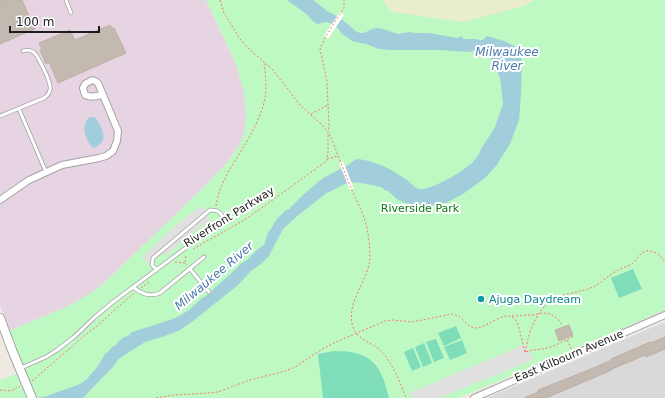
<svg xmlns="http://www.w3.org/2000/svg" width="665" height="398" viewBox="0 0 665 398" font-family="'DejaVu Sans',sans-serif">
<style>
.residential{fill:#dad9d9}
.industrial{fill:#e7d4e3}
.farmland{fill:#eaedcd}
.park{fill:#bef9c3}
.pitch{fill:#7fddba}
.parking{fill:#e0e0e0}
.water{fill:#a2cedc}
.pier{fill:#fff}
.building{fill:#c2b9b1;stroke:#bfb0a4}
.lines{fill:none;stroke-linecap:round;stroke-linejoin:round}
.service-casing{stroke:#a3a3a3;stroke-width:4.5}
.minor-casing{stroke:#a3a3a3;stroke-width:8}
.tertiary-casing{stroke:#a3a3a3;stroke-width:10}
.path{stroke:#f97868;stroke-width:1;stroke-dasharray:2 2;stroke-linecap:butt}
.service{stroke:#fff;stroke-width:3}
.minor{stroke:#fff;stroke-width:6}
.tertiary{stroke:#fff;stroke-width:8}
.culture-dot{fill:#0f9aa8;stroke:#fff;stroke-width:1.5}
.labels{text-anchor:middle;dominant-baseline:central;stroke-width:4;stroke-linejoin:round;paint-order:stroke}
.park-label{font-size:11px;fill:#0b7915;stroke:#fff}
.street-label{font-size:11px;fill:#1c1c1c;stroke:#fff}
.culture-label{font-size:11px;fill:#0d838f;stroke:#fff;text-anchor:start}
.water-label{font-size:12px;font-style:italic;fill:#4a7aab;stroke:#fff}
</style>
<rect width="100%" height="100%" fill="#eeeae2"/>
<!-- residential -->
<path class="residential" d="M665 322V398H487Z"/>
<!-- industrial -->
<path class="industrial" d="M0 0H206L236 64 244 92 246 114 245 131 239 146 225 165 204 187 101 286 81 299 64 308 9 331 0 305Z"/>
<!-- farmland -->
<path class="farmland" d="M384 0H535L521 7 463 22 393 12 385 5Z"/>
<!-- park -->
<path class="park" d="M206 0H384L385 5 393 12 463 22 521 7 535 0H665V310L459 398H37L9 331 64 308 81 299 101 286 204 187 225 165 239 146 245 130 246 114 244 92 236 64Z
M16 374 27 398H0V380Z"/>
<!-- pitch -->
<path class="pitch" d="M633 269 642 289 619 298 611 278Z
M456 326 461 338 444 346 438 333Z
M436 339 444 358 434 362 426 342Z
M462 340 467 353 450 360 444 347Z
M424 343 432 363 423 367 415 347Z
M413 348 421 367 412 371 404 352Z
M334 351C370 351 381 363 389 398H323L318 354Z"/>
<!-- parking -->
<path class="parking" d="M203 206 210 220 183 240 166 256 162 253 150 265 142 257 176 225 194 211Z
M526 344 533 360 439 398H412L409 393Z"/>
<!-- water -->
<path class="water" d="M287 0H313L327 11 340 18 357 32 361 33H364L372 29 377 28 383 29 398 34 410 32 415 33H429L457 38 462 36 463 39H475L480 40H483L487 36 504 41 516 47 519 52 522 62 521 95 519 120 510 144 501 158 497 165 485 178 463 194 446 203 437 204 428 207 406 203 398 200 388 191 384 190 383 188C373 185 354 180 345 184 339 186 334 191 328 192L296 217 283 229 269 256 261 264 251 271 238 285 193 321 180 330 165 336 145 342 120 358C116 361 114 367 110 370 101 379 92 388 83 398H37L47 396 80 384 86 380 98 366 105 354 109 351 112 347 116 345 118 342 124 337 128 336 132 332 173 319 181 315 189 310 202 298 206 296 237 268 239 265 247 260 258 249 264 245 268 233 277 219 286 210 290 209 291 207 304 194 323 178 348 165 356 159C375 160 391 169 407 180 410 182 414 188 419 189 431 191 465 170 473 162 476 158 480 154 481 149L495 127 503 104 500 78 494 64 489 55 486 53 473 51 468 52 440 50H391L379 49 366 44 352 41 341 33 338 28 330 23 326 22 317 24 310 19 309 16Z
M90 117 96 118C103 130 110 142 93 148 85 140 80 124 90 117Z"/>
<!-- pier -->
<path class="pier" d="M340 12 344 15 328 39 324 36Z
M343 161 354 189 350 190 339 163Z"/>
<!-- building -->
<path class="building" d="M0 0H22L35 29 0 44Z
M110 25 112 28H114L126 53 58 83 49 62 46 64 40 50 42 49 39 43 70 30 75 40Z
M569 325 573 335 559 341 555 330Z
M665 337V349L646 357 645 355 636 359 612 369V370L546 398H524L538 392V390L591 369 612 360 611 359 650 342 651 343Z"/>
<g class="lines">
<!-- service casing -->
<g class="service-casing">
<path id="service" d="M66 0 71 13
M19 109 46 172
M0 116 44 98C47 96 49 94 50 90 52 82 41 64 37 56 33 50 29 49 23 51
M190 269 209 292
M133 287C141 294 150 297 160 293L204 257
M21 368 46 357 57 350 74 337 95 317 113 302 191 244 206 233 217 228 222 223 223 218C220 211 217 210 210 210L153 258 152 265 157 270"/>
</g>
<!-- minor casing -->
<g class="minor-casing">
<path id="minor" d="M0 200 29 180 62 165 99 158 106 156 113 151 117 141 118 131 98 83 95 81 92 80 85 84 83 88 85 95C92 98 97 97 103 94
M474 398 665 315"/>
</g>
<!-- tertiary casing -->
<g class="tertiary-casing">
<path id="tertiary" d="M0 318 12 350 32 398"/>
</g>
<!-- path -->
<path class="path" d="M220 0 224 13 240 39 249 49 272 69 300 105 321 124 328 132
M311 114 328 105
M329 134 333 142C339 158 345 174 352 190 356 200 362 210 365 221 368 228 370 249 370 257 369 281 345 302 353 327 356 339 374 343 382 352 394 366 400 382 406 398
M327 159 338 156
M216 206C219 184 232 166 243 148 253 131 266 108 266 88 266 79 265 71 264 63
M193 249 246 219 295 184 325 162 327 160 328 152V132L329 126 327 82 320 49 326 36 344 8V0
M175 262 184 263 187 265
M185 262 186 255V254
M141 288 150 281
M512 316 531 315 543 313 550 314 558 319 562 325
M567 340 572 350
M525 352C529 334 533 318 546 305 559 292 580 294 595 286 604 281 611 273 620 269 625 267 630 266 634 262 638 258 641 251 648 251 656 251 661 256 665 262
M526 352C533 349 540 350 547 348 556 346 565 340 574 336
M32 381 84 336 98 325 134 293
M0 390 11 391 20 386
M156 398 174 395 209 393 218 392 250 380 285 371 295 367 321 350 336 342 385 321 392 320 412 322 452 314C452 314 457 316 458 316 464 319 468 328 476 328 489 328 510 303 518 325 521 334 522 343 525 352"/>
<!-- service -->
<use href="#service" class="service"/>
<!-- minor -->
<use href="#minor" class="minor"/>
<!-- tertiary -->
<use href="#tertiary" class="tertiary"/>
</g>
<!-- markers -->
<circle class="culture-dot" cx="481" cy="299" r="4"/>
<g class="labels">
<!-- park labels -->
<g class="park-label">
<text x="420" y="208">Riverside Park</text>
</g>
<!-- street labels -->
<g class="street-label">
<text transform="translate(229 217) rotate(-32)">Riverfront Parkway</text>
<text transform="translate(569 356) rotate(-23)">East Kilbourn Avenue</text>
</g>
<!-- culture labels -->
<g class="culture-label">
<text x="489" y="299">Ajuga Daydream</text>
</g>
<!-- water labels -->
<g class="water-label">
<text x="507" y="52">Milwaukee<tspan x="507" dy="14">River</tspan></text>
<text transform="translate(214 276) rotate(-40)">Milwaukee River</text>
</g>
</g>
<!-- scale -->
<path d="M10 26v6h89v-6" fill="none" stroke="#1c1c1c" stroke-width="2"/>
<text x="16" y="26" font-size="12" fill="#1c1c1c" stroke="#ffffff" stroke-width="3" paint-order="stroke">100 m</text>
</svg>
